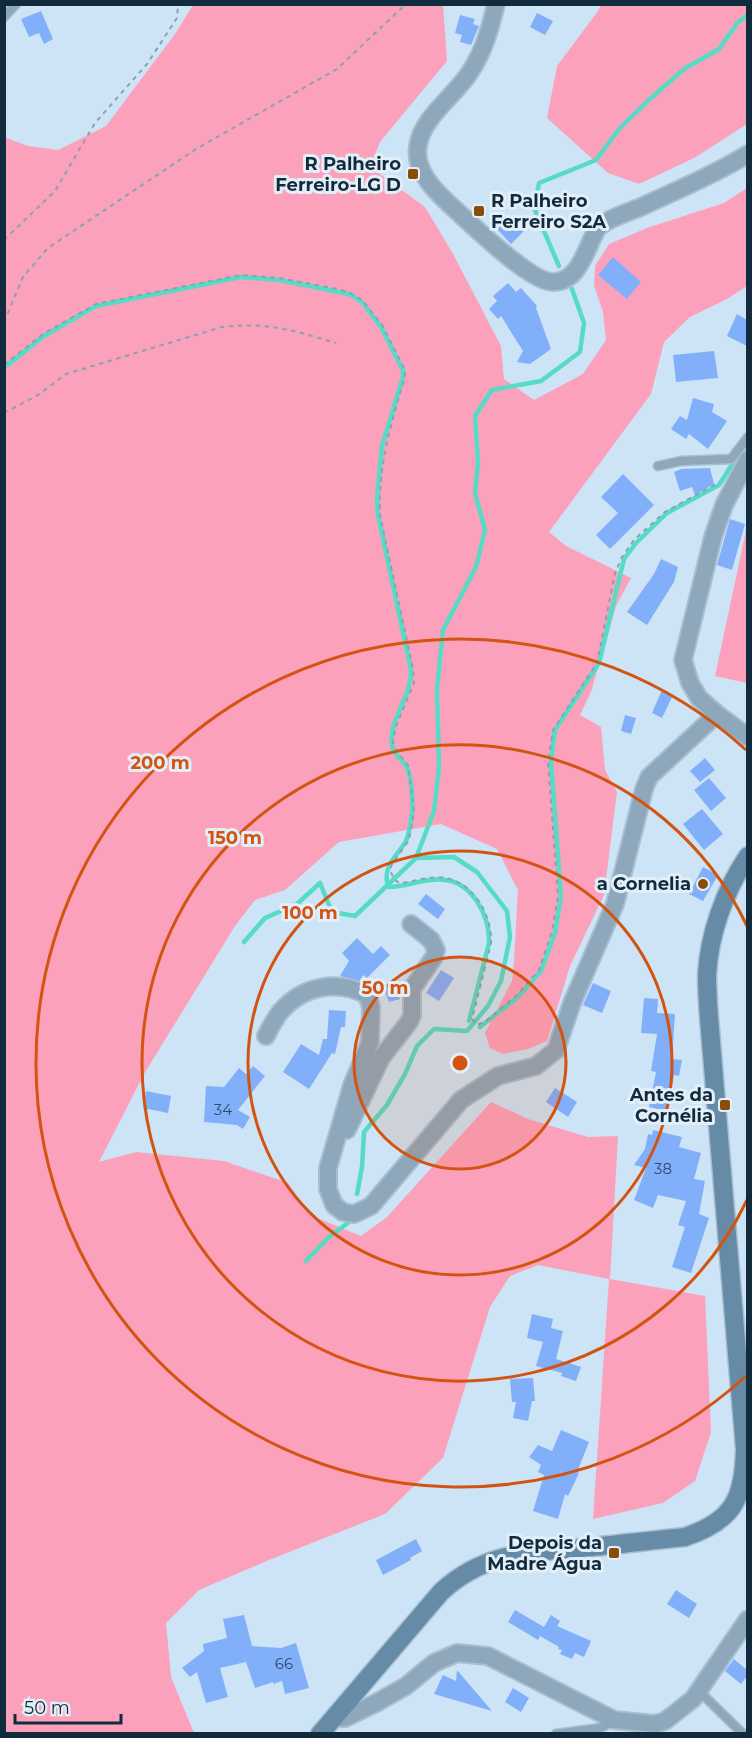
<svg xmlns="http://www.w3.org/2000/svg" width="752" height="1738" viewBox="0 0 752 1738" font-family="Montserrat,sans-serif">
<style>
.green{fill:#fca1bc}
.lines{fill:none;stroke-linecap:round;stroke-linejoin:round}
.stream{stroke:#56dbc5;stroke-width:4.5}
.building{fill:#82affa}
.lane-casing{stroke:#a7bfd1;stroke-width:11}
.street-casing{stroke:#a7bfd1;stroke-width:20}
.secondary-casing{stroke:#a7bfd1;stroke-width:21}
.path{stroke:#89a2b3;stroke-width:2;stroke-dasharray:4.5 4.5;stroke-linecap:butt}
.lane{stroke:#8ea7ba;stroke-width:8}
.street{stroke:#8ea7ba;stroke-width:16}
.secondary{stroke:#658ba6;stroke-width:18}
.ring{fill:none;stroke:#d35411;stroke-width:3}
.poi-dot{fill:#894d0a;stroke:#e3eff8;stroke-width:2}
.labels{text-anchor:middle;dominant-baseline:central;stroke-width:6;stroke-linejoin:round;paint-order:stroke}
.number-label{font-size:15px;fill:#2e4c6c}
.poi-label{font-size:18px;font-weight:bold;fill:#122b3c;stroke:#e3eff8;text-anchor:end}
.centre{fill:#d35411;stroke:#e3eff8;stroke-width:3}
.ring-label{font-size:18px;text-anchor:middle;font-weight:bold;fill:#d35411;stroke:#e3eff8;stroke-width:6;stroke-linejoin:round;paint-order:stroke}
</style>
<rect width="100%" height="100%" fill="#cce4f6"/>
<!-- green -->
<path class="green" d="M193 5H443L447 61 380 142 373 159 377 172 425 207 453 254 501 346 504 379 534 400 583 374 606 340 603 312 594 285 595 266 609 244 647 228 724 203 747 188V286L727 299 690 317 664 342 651 394 549 532 566 546 631 578 616 606 591 692 580 715 601 727 605 770 617 792 604 895 570 966 547 1041 528 1049 503 1054 490 1048 485 1033 512 981 514 961 518 890 497 849 441 824 339 842 285 890 255 900 235 926 144 1074 99 1162 136 1152 224 1161 288 1183 310 1215 361 1236 387 1217 491 1102 528 1119 588 1137 618 1136 610 1279 705 1296 711 1432 695 1481 663 1503 593 1519 609 1279 538 1265 510 1276 490 1307 443 1458 385 1514 269 1560 199 1590 166 1623 171 1677 194 1733H5L4 137 28 146 58 150 106 126 175 34Z
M601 5H747V124L696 157 639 184 608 173 547 118 557 66 598 11Z
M747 526V683L715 676Z"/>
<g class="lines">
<!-- stream -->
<path class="stream" d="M559 266 534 208 539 183 596 160 619 129 651 98 684 69 719 49 738 22 748 15
M4 368 44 336 96 306 241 277 279 280 349 294 361 301 381 327 403 370V377L382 446 377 498 378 515 411 670C412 697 388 720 392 745 393 755 403 759 407 768 412 780 413 801 412 814 411 822 409 834 406 841 398 855 384 864 387 882
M389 887C407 887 427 877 445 880 473 883 490 917 489 943L469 1021
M244 942 265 918 297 904 320 883 332 912 355 916 416 858 434 811 439 768 437 689 443 630 476 567 485 530 475 493 478 463 475 416 492 390 541 381 580 352 584 323 572 289
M480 1027 518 997 541 971 555 933 561 897 551 761 555 730 599 663 624 559 636 543 667 513 719 485 738 455
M357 1194 362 1167 364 1132 387 1105 405 1074 417 1046 434 1029 467 1031 488 1006 501 981 510 937 507 911 477 872 454 857 416 858
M306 1261 328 1238 349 1222"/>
</g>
<!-- building -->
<path class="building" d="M41 11 53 39 44 44 39 33 29 37 21 19Z
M537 13 553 21 545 35 530 27Z
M460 15 475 19 473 24 479 26 471 45 460 42 462 35 455 33Z
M510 216 524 231 511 244 497 229Z
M613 257 641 282 627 299 598 275Z
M508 283 516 292 521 288 537 306 536 308 551 349 530 364 517 362 523 351 501 316 498 319 489 309 497 301 493 296Z
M737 314 747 320V346L727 336Z
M714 351 718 378 676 382 673 355Z
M693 398 714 404 712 412 727 421 708 449 689 434 686 439 671 429 680 416 687 420Z
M710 468 714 484 695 495 692 487 680 491 674 472 681 469Z
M623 474 654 505 610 549 596 535 618 513 601 497Z
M730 519 745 524 732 570 717 565Z
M661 559 678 567 674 582 647 625 627 612 654 574Z
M662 690 673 695 662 718 652 713Z
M625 715 636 718 631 734 621 731Z
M705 758 715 770 700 782 690 771Z
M709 778 726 798 711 811 694 790Z
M702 809 723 834 704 850 683 824Z
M703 867 718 875 703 901 689 894Z
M426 894 445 909 438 919 418 904Z
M357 938 373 954 381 946 390 955 367 978 363 975 360 981 340 976 349 961 342 953Z
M441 970 454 978 439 1001 426 993Z
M593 983 611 991 602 1013 583 1005Z
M396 984 400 999 389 1002 384 988Z
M644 998 658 999 657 1013 675 1014 672 1059 682 1060 679 1076 674 1075 667 1111 649 1107 656 1072 651 1071 657 1034 641 1033Z
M329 1010 346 1011 345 1027H341L335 1054 332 1053 309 1089 283 1072 301 1044 319 1055 323 1039H327Z
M253 1066 265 1076 238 1110 250 1117 243 1129 237 1125 204 1122 206 1086 224 1087 239 1068 246 1074Z
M555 1088 577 1102 568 1117 546 1102Z
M146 1091 171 1096 168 1113 143 1108Z
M653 1130 682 1137 679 1147 701 1153 694 1179 705 1181 699 1214 709 1218 691 1273 672 1267 685 1227 678 1225 686 1201 658 1195 653 1208 634 1200 646 1168 634 1165 645 1149 648 1134 652 1135Z
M532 1314 553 1319 551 1328 563 1331 556 1359 581 1367 576 1381 561 1376 562 1373 536 1366 543 1342 527 1338Z
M533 1378 535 1401H532L528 1421 513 1418 516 1402H512L510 1379Z
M561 1430 589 1442 577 1472 579 1473 568 1496 565 1494 558 1519 533 1511 544 1475 538 1472 541 1465 529 1457 538 1445 552 1451Z
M416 1539 422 1551 410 1558 411 1560 383 1575 376 1560Z
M676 1590 697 1604 689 1618 667 1604Z
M515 1610 544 1627 551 1615 560 1621 557 1626 591 1641 584 1657 575 1653 572 1659 560 1654 562 1650 558 1649 559 1647 540 1636 538 1640 508 1622Z
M244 1615 252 1646 281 1648 296 1643 309 1688 285 1694 282 1681 273 1684V1682L255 1688 246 1662 220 1668 228 1697 206 1703 197 1672 190 1677 182 1668 204 1651 203 1644 227 1638 223 1619Z
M734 1659 747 1670V1676L741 1684 725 1671Z
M457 1670 492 1711 434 1694 443 1675 456 1681Z
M513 1688 529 1698 521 1712 505 1702Z"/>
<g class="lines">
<!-- lane casing -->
<g class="lane-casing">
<path id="lane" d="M4 17 16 4
M658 466 681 461 731 459 748 437
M699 1691 743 1734
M556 1734 600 1728 614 1721"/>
</g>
<!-- street casing -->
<g class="street-casing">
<path id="street" d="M496 4C490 29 484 51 470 72 455 96 422 117 418 146 413 175 443 198 462 216 480 232 531 282 553 282 577 282 584 255 593 237 595 233 597 228 600 226 611 217 629 212 641 207 677 190 714 175 748 154
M748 459 724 505 713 537 683 660 690 683 699 698 717 714 748 737
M266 1036C270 1028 275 1018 281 1011 303 986 337 979 367 995L371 1007 370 1043 352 1085 328 1168V1189L334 1205 343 1212 354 1214 371 1206 461 1100 498 1076 536 1066 556 1050 572 1003 615 904 644 789 649 777 717 714
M347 1130 381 1058 409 1022 412 1015V989L434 957 436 950 431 940 411 924
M333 1718H345L376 1703 406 1686 434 1663 457 1653 488 1656 614 1720 655 1724 665 1721 693 1699 748 1619"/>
</g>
<!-- secondary casing -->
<g class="secondary-casing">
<path id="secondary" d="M320 1734 441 1592C486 1550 535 1552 592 1547 623 1544 654 1540 685 1537 733 1521 744 1499 745 1449L709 1018C708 1004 707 989 707 975 709 934 725 890 748 856"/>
</g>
<!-- path -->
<path class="path" d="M4 240 55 191 95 123 147 64 177 18 178 4
M4 322 23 277 48 248 196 149 337 69 406 4
M4 365 43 334 96 304 241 275 279 278 338 289 350 293 362 300 382 325 405 370V377C391 423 378 466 380 515L413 669 414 683 396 726 393 742 397 752 408 765 414 812 409 840 392 864 390 870 394 879 399 883C413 882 432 875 446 878 475 884 492 916 491 943L472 1019 477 1025 486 1021 517 995 539 970 552 931 558 897 548 762 553 730 597 663 615 573 622 557 634 540 665 512 716 484
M4 413 38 395 66 374 222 327C269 322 292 330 336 343"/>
<!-- lane -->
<use href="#lane" class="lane"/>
<!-- street -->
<use href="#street" class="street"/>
<!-- secondary -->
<use href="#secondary" class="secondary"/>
</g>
<!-- distance rings -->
<circle cx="460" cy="1063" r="106" fill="#d35411" fill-opacity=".12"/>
<g class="ring">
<circle cx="460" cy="1063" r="106"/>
<circle cx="460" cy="1063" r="212"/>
<path d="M747 1200A318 318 0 1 1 747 926"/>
<path d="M746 1376A424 424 0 1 1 746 750"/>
</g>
<!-- markers -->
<g class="poi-dot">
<rect x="407" y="168" width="12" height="12" rx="3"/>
<rect x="473" y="205" width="12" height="12" rx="3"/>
<circle cx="703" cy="884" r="6"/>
<rect x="719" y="1099" width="12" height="12" rx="3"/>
<rect x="608" y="1547" width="12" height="12" rx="3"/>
</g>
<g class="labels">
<!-- number labels -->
<g class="number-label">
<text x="223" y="1109">34</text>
<text x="663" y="1168">38</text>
<text x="284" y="1663">66</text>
</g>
<!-- poi labels -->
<g class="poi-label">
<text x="401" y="164">R Palheiro<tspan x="401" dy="21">Ferreiro-LG D</tspan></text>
<text x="491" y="201" text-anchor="start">R Palheiro<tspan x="491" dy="21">Ferreiro S2A</tspan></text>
<text x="691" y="884">a Cornelia</text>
<text x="713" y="1095">Antes da<tspan x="713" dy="21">Cornélia</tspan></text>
<text x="602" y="1543">Depois da<tspan x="602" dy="21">Madre Água</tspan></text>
</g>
</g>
<circle cx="460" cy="1063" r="9" class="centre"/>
<g class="ring-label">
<text x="160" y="769">200 m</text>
<text x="235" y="844">150 m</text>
<text x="310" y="919">100 m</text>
<text x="385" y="994">50 m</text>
</g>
<!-- border -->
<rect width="752" height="1738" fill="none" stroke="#122b3c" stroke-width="12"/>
<!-- scale -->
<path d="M15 1714v9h106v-9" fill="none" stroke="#122b3c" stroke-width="3"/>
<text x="24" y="1714" font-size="18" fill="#122b3c" stroke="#e3eff8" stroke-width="4.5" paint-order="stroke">50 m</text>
</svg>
